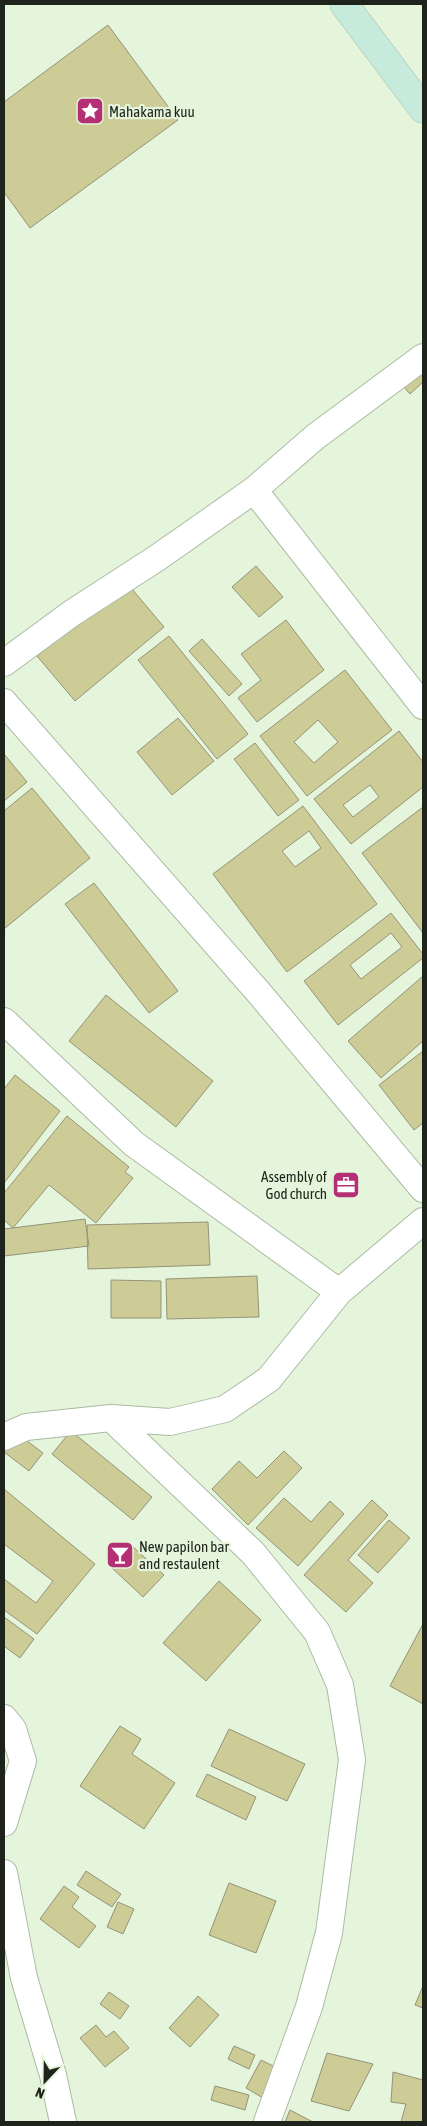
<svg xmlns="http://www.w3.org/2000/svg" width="427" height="2126" viewBox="0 0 427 2126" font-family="'Asap Condensed',sans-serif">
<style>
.building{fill:#cdcc97;stroke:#939378;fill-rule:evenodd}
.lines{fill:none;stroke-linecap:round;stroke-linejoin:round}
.street-casing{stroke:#abbba3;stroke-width:28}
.secondary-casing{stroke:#abbba3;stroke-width:29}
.street{stroke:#fff;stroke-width:26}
.secondary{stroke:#c6ebdc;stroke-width:28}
.labels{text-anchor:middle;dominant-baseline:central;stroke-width:4.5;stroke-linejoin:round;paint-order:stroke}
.poi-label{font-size:15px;fill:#1e241b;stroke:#e5f5dc;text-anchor:start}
</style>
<rect width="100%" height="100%" fill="#e5f5dc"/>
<!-- building -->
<path class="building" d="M108 25 178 120 30 228 4 192V102Z
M423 355V382L410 394 391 372Z
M256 566 283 597 259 617 232 587Z
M126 582 164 627 75 701 37 656Z
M286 620 324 670 257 722 238 698 261 680 241 654Z
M169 636 248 734 217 759 138 660Z
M202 639 242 684 229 696 189 651Z
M345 670 392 730 307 796 260 736ZM318 720 338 742 314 763 294 742Z
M178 718 214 761 172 795 137 752Z
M399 731 423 762V787L351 844 314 799ZM370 785 379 797 353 817 343 805Z
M255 743 299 800 278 816 234 759Z
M4 754 27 782 4 801Z
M32 788 90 858 4 929V811Z
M303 806 377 904 287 972 213 874ZM309 831 321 848 295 867 282 851Z
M423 807V933L362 853Z
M94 883 178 991 149 1013 65 904Z
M391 913 423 954V958L338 1025 304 981ZM391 933 402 947 361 979 350 965Z
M423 976V1041L381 1078 348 1041Z
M106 995 213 1081 176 1127 69 1041Z
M423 1051V1123L414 1130 379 1085Z
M15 1075 60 1111 4 1183V1089Z
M67 1116 129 1167 125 1172 133 1178 96 1223 49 1185 13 1228 4 1220V1193Z
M85 1219 89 1246 4 1256V1229Z
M208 1222 210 1265 88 1269 87 1225Z
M257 1276 259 1317 167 1319 166 1279Z
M111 1280 161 1281V1318H111Z
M14 1431 43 1453 29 1471 4 1452V1445Z
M71 1431 152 1497 133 1520 52 1454Z
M284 1451 302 1468 248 1525 212 1489 239 1461 257 1478Z
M4 1489 95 1564 37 1634 4 1610V1579L36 1603 53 1581 4 1544Z
M284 1498 311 1522 330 1501 344 1514 298 1566 256 1528Z
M372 1500 388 1515 348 1560 373 1583 346 1612 304 1575Z
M389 1520 410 1538 378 1573 358 1555Z
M132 1546 164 1575 143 1597 111 1567Z
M219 1581 261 1620 206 1681 163 1643Z
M4 1617 34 1639 20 1658 4 1646Z
M423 1624V1704L390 1686Z
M120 1726 141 1739 132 1754 175 1783 144 1829 80 1786Z
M229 1729 305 1764 287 1801 211 1766Z
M207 1774 256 1797 246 1820 196 1796Z
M86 1871 121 1894 112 1907 77 1885Z
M229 1883 276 1901 256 1953 209 1935Z
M64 1886 79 1897 72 1907 96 1926 79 1948 40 1919Z
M118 1902 134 1909 123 1934 107 1927Z
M423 1986V2008L415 2005Z
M109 1992 129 2006 120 2019 100 2004Z
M198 1996 219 2015 190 2047 169 2028Z
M96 2025 106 2037 114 2031 129 2048 105 2067 80 2038Z
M234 2046 255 2055 249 2069 228 2059Z
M327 2053 373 2064 349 2111 311 2101Z
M261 2060 279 2069 263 2098 246 2088Z
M393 2072 423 2080V2122H401L406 2104 391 2102Z
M215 2086 249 2095 245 2110 211 2100Z
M290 2110 313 2122H285Z"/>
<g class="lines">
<!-- street casing -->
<g class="street-casing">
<path id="street" d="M254 490 423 706
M4 663 72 613 157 558 254 490 315 437 423 357
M4 702 260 994 423 1189
M4 1021 134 1144 339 1292
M111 1418 253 1553 317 1632 340 1685 352 1760 329 1933 309 2007 267 2122
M4 1437 26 1427 111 1418 170 1422 225 1409 269 1379 339 1292 423 1221
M4 1718 13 1729 23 1761 4 1823
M4 1873 24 1978 53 2075 63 2122"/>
</g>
<!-- secondary casing -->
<g class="secondary-casing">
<path id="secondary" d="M344 4 423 109"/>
</g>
<!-- street -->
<use href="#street" class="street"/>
<!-- secondary -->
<use href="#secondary" class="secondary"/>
</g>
<!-- icons -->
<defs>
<g id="sight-square" transform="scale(1.4375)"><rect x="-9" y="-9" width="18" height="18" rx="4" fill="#b52f74" stroke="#e5f5dc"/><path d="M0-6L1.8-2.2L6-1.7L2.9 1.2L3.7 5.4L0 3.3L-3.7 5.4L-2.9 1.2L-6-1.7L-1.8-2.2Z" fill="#fff"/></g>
<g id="office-square" transform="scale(1.4375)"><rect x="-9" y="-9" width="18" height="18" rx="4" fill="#b52f74" stroke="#e5f5dc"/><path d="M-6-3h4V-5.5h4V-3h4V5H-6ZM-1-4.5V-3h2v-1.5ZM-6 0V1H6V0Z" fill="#fff"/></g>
<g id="bar-square" transform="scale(1.4375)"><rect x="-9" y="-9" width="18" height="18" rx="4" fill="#b52f74" stroke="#e5f5dc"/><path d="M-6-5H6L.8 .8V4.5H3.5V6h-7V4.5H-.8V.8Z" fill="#fff"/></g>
</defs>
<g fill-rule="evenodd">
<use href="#sight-square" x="90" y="111"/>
<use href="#office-square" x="346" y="1185"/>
<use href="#bar-square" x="120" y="1555"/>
</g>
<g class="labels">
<!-- poi labels -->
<g class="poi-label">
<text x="109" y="111">Mahakama kuu</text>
<text x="327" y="1176" text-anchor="end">Assembly of<tspan x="327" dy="17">God church</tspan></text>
<text x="139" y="1546">New papilon bar<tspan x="139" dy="17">and restaulent</tspan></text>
</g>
</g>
<!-- border -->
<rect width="427" height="2126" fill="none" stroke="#1e241b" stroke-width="10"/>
<!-- north arrow -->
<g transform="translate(45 2081) rotate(202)" stroke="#e5f5dc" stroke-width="4" paint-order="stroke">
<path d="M0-4L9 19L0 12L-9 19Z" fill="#1e241b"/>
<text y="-8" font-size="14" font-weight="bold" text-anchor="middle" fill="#1e241b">N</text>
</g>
</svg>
